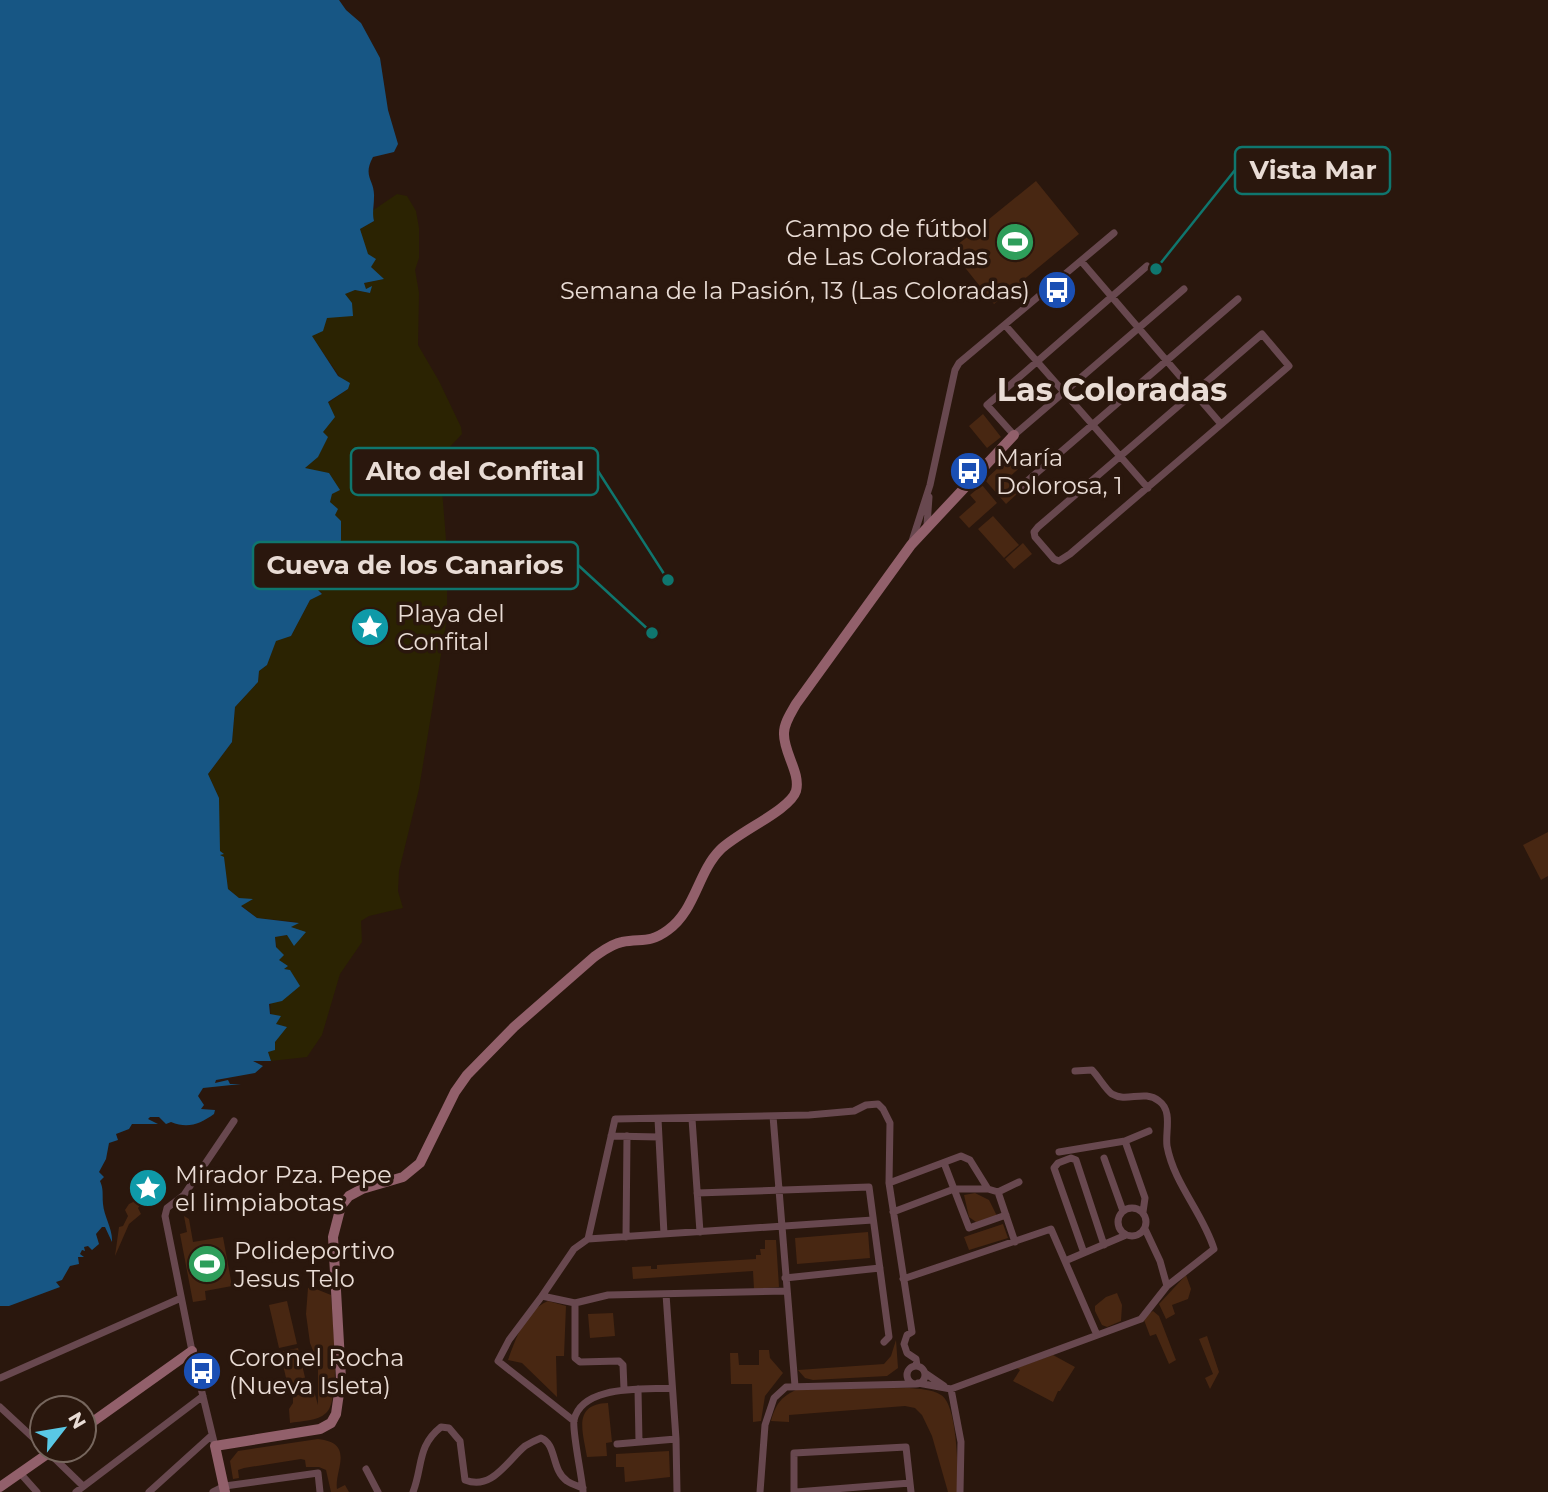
<svg xmlns="http://www.w3.org/2000/svg" width="1548" height="1492" viewBox="0 0 1548 1492" font-family="Montserrat,sans-serif">
<style>
.green{fill:#482712}
.sand{fill:#2b2302}
.water{fill:#175684}
.lines{fill:none;stroke-linecap:round;stroke-linejoin:round}
.street{stroke:#68484f;stroke-width:7}
.secondary{stroke:#92606b;stroke-width:10}
.labels{text-anchor:middle;dominant-baseline:central;stroke-width:7;stroke-linejoin:round;paint-order:stroke}
.poi-label{font-size:24px;fill:#e9dcd5;stroke:#2a170d;text-anchor:start}
.district-label{font-size:32px;font-weight:bold;fill:#e9dcd5;stroke:#2a170d}
.leader{fill:none;stroke:#0f766e;stroke-width:2.5}
.callout-dot{fill:#0f766e;stroke:#2a170d;stroke-width:2.5}
.callout{fill:#2a170d;stroke:#0f766e;stroke-width:2.5}
.callout-label{font-size:26px;text-anchor:middle;font-weight:bold;fill:#e9dcd5}
</style>
<rect width="100%" height="100%" fill="#2a170d"/>
<!-- green -->
<path class="green" d="M1036 181 1079 234 994 304 951 250Z
M983 414 1001 437 987 448 969 426Z
M1016 451 1026 462 1007 479 1019 492 1006 504 985 480Z
M982 485 997 503 969 528 959 517 976 502 970 495Z
M993 516 1019 545 1004 558 978 529Z
M1023 543 1032 554 1014 569 1005 559Z
M1548 832V876L1541 880 1523 845Z
M975 1193 989 1200 997 1216 976 1222 969 1217 964 1195Z
M143 1197 145 1200 138 1208 141 1214 129 1224 115 1256 119 1227 123 1226 128 1216 125 1210 129 1204Z
M184 1216 189 1219 193 1242 223 1237 232 1286 205 1291 206 1300 193 1302 180 1234 187 1232Z
M1003 1224 1008 1238 969 1250 964 1237Z
M868 1232 870 1258 797 1264 795 1238Z
M765 1240H776L779 1287 754 1289 753 1271 633 1279 632 1267 651 1266V1269H657V1265L756 1259V1255H761L760 1249H765Z
M1186 1275 1191 1289 1188 1299 1172 1305 1175 1314 1166 1319 1159 1304Z
M311 1287 331 1295C332 1317 342 1399 326 1413 318 1421 301 1421 290 1423L289 1409 293 1403V1396L314 1391 318 1405V1363L310 1343 306 1314 308 1288Z
M1117 1293 1122 1305 1121 1321 1107 1327 1102 1325 1095 1311V1306L1106 1297Z
M287 1301 297 1344 279 1348 269 1305Z
M548 1301 566 1306 564 1356H556L557 1397 522 1363 508 1360C516 1338 525 1311 548 1301Z
M1153 1311 1159 1316 1176 1360 1169 1364 1156 1334 1150 1336 1144 1320 1147 1315Z
M613 1313 615 1336 590 1338 588 1314Z
M1207 1336 1219 1372 1210 1389 1205 1378 1213 1374 1199 1339Z
M896 1340 898 1368 887 1376 813 1380 805 1378 798 1370 884 1364 891 1356Z
M298 1348 308 1390 290 1395 280 1352Z
M759 1350H769L770 1358 783 1373 765 1396 761 1421 753 1422 752 1384H731L730 1353H738L739 1365H759Z
M1053 1355 1075 1367 1060 1391H1058L1053 1402 1013 1381 1020 1370 1017 1368Z
M909 1388C919 1389 932 1389 941 1395 958 1405 958 1473 958 1492H948L932 1436 922 1415 915 1408 905 1406 789 1415V1422L771 1421C776 1403 782 1396 798 1389Z
M608 1403 612 1442 606 1443 607 1456 587 1457C583 1432 572 1404 608 1403Z
M318 1439C356 1443 334 1471 337 1489L345 1485 349 1492H331L326 1470 319 1467H306L305 1460 301 1459 244 1468 238 1470 239 1478 233 1479 230 1461 238 1451Z
M669 1451 670 1477 625 1482 624 1467H616V1454Z"/>
<!-- sand -->
<path class="sand" d="M397 194 407 196 416 211 419 228V258L415 270 419 293 418 345 439 381 461 427 462 434 449 448 442 463 441 477 447 552V618L419 789 399 871 398 891 403 908 369 916 361 921 362 942 340 974 322 1035 307 1057 271 1061 268 1052 286 1027 275 1024C264 1005 275 988 283 969L279 960 275 937 287 935 291 927 297 922 257 918 241 905 251 900 239 898 228 889 224 858 219 855V798L208 774 232 742 235 707 258 682 259 671 267 665 276 640 291 636 310 600 322 593 318 590 341 540 330 502 332 493 339 490 305 469 323 432 328 403 348 389 311 335 344 294 355 290 370 293 371 287 366 290 364 283 383 279 371 267 360 229 374 221 372 211Z"/>
<!-- water -->
<path class="water" d="M0 0H339L346 10 361 23 380 58 388 110 398 144 394 152 373 157C362 177 375 180 374 197 374 206 372 212 374 221L360 229 368 254 376 259 371 267 384 279 364 283 366 289 372 286 370 293 355 290 345 294 352 303 353 316 327 318 323 331 312 336 338 376 350 383 348 389 328 402 335 417 323 432 328 437 318 457 305 468 329 473 340 490 332 494 330 502 338 509 335 515 341 521V540L318 590 322 594 310 600 291 636 276 641 267 665 259 671 258 682 235 707 232 742 208 774 219 798 220 851 224 854 220 855 224 857 228 889 239 898 253 899 241 906 257 918 299 923 291 927 306 932 294 946 287 935 275 937 276 947 284 955 279 960 288 966 284 969 290 970 300 986 282 1001 269 1004 270 1014 281 1016 276 1024 287 1027 275 1042V1050L268 1052 271 1061H253L263 1066 255 1073 216 1080 215 1083 228 1080 230 1084H241L203 1088 198 1096 204 1105 201 1109 215 1110 214 1114C200 1124 188 1129 171 1122L166 1124 159 1117H150L148 1119 158 1124H132L129 1129 116 1134 118 1140 109 1143 106 1159 99 1172 104 1177 100 1181C104 1190 102 1195 103 1204 104 1217 113 1229 112 1242L105 1227H102L96 1234 99 1244 92 1250 88 1246 84 1247 85 1251 82 1250 80 1254 84 1257H78L79 1264 70 1266 62 1280 56 1282 60 1287 9 1306H0Z"/>
<g class="lines">
<!-- street -->
<path class="street" d="M1081 261 1221 424
M1147 266 987 405 1014 435 1184 289
M1005 325 1148 488
M1262 334 1289 366 1070 554 1059 561 1054 559 1035 537 1034 532 1038 527Z
M1018 489 1238 299
M927 525 929 497
M912 541 930 485 955 370 959 363 1114 233
M1075 1071 1092 1070C1098 1076 1106 1090 1112 1094 1127 1103 1144 1089 1159 1101 1173 1111 1165 1132 1167 1146 1174 1184 1203 1213 1214 1249L1167 1286
M773 1116 795 1386
M658 1119 664 1234
M692 1119 700 1232
M611 1136 659 1137
M1125 1141 1145 1198 1143 1212
M1059 1152 1125 1141 1149 1131
M1104 1158 1123 1211
M944 1163 969 1228 1006 1215
M889 1183 961 1156 970 1160 988 1189 998 1192 1015 1242
M998 1192 1019 1182
M697 1193 869 1187 889 1337 884 1342
M1118 1222a14 14 0 1 1 28 0a14 14 0 1 1-28 0Z
M893 1212 954 1189H988
M626 1237 627 1136
M588 1239 615 1119 809 1115 854 1111 866 1105 878 1104 883 1109 890 1123 889 1183 912 1332 907 1335 904 1344 907 1353 916 1359 917 1366
M1084 1253 1054 1168 1058 1163 1071 1158 1076 1160 1104 1245
M1065 1261 1126 1235
M785 1278 880 1268
M903 1279 1051 1229 1097 1335
M666 1294 676 1439 677 1492
M542 1296 575 1303 608 1295 787 1291
M575 1303V1358L580 1362 619 1361 623 1365 624 1389
M907 1375a9 9 0 1 1 18 0a9 9 0 1 1-18 0Z
M925 1373 944 1386
M0 1378 181 1298
M918 1383 951 1389 1141 1319 1167 1286 1160 1261 1145 1229
M638 1389 639 1442
M951 1389 961 1442 960 1492
M0 1407 42 1446
M574 1421 498 1361 509 1340 542 1296 574 1249 588 1239 873 1220
M617 1444 676 1439
M215 1446 192 1351 165 1216 167 1208 184 1195 234 1121
M46 1450 83 1486
M366 1469 378 1492
M20 1473 37 1492
M583 1491C582 1477 572 1431 574 1420 582 1384 645 1390 672 1388
M76 1492 203 1396
M149 1492 212 1435
M213 1492 225 1486 318 1473 320 1492
M413 1492C423 1466 417 1446 441 1427L449 1428 460 1441 465 1480C492 1491 507 1461 525 1446 530 1443 536 1440 541 1438 557 1444 551 1470 567 1481 571 1484 578 1486 583 1488
M760 1492 765 1425 774 1398 786 1387 915 1384
M794 1492V1453L906 1447 911 1492
M796 1492 910 1483"/>
<!-- secondary -->
<path class="secondary" d="M84 1428 192 1351
M0 1487 53 1450
M225 1492 215 1446 320 1429 331 1423 336 1414 341 1379 333 1237 341 1206 349 1196 362 1189 403 1177 420 1163 455 1092 467 1075 514 1027 594 957C603 951 611 944 622 942 641 938 649 944 668 930 695 911 698 872 720 850 738 832 790 810 796 791 801 773 783 752 784 733 784 723 791 713 796 704L911 545 1014 435"/>
</g>
<!-- icons -->
<defs>
<g id="stadium-disc" transform="scale(2.0125)"><circle r="9.5" fill="#2e9e5b" stroke="#2a170d"/><path d="M0-5a6.5 5 0 1 0 0 10a6.5 5 0 1 0 0-10ZM-3.5-1.8h7v3.6h-7Z" fill="#fff"/></g>
<g id="bus-disc" transform="scale(2.0125)"><circle r="9.5" fill="#1a4fb4" stroke="#2a170d"/><path d="M-5-6H5V4H4V6H2V4H-2V6H-4V4H-5ZM-3.5-4V0h7V-4ZM-3.5 1.2v1.5H-2V1.2ZM2 1.2v1.5H3.5V1.2Z" fill="#fff"/></g>
<g id="sight-disc" transform="scale(2.0125)"><circle r="9.5" fill="#0f9aa8" stroke="#2a170d"/><path d="M0-6L1.8-2.2L6-1.7L2.9 1.2L3.7 5.4L0 3.3L-3.7 5.4L-2.9 1.2L-6-1.7L-1.8-2.2Z" fill="#fff"/></g>
</defs>
<g fill-rule="evenodd">
<use href="#stadium-disc" x="1015" y="242"/>
<use href="#bus-disc" x="1057" y="290"/>
<use href="#bus-disc" x="969" y="471"/>
<use href="#sight-disc" x="370" y="627"/>
<use href="#sight-disc" x="148" y="1188"/>
<use href="#stadium-disc" x="207" y="1264"/>
<use href="#bus-disc" x="202" y="1371"/>
</g>
<g class="labels">
<!-- poi labels -->
<g class="poi-label">
<text x="988" y="228" text-anchor="end">Campo de fútbol<tspan x="988" dy="28">de Las Coloradas</tspan></text>
<text x="1030" y="290" text-anchor="end">Semana de la Pasión, 13 (Las Coloradas)</text>
<text x="996" y="457">María<tspan x="996" dy="28">Dolorosa, 1</tspan></text>
<text x="397" y="613">Playa del<tspan x="397" dy="28">Confital</tspan></text>
<text x="175" y="1174">Mirador Pza. Pepe<tspan x="175" dy="28">el limpiabotas</tspan></text>
<text x="234" y="1250">Polideportivo<tspan x="234" dy="28">Jesus Telo</tspan></text>
<text x="229" y="1357">Coronel Rocha<tspan x="229" dy="28">(Nueva Isleta)</tspan></text>
</g>
<!-- district labels -->
<g class="district-label">
<text x="1112" y="389">Las Coloradas</text>
</g>
</g>
<!-- callouts -->
<path class="leader" d="M1156 269L1235 170M668 580L598 471M652 633L578 565"/>
<g class="callout-dot">
<circle cx="1156" cy="269" r="7"/>
<circle cx="668" cy="580" r="7"/>
<circle cx="652" cy="633" r="7"/>
</g>
<g class="callout">
<rect x="1235" y="147" width="155" height="47" rx="7"/>
<rect x="351" y="448" width="247" height="47" rx="7"/>
<rect x="253" y="542" width="325" height="47" rx="7"/>
</g>
<g class="callout-label">
<text x="1313" y="179">Vista Mar</text>
<text x="475" y="480">Alto del Confital</text>
<text x="415" y="574">Cueva de los Canarios</text>
</g>
<!-- north arrow -->
<g transform="translate(63 1429) rotate(59)"><circle r="33" fill="#2a170d" stroke="#76665d" stroke-width="2"/>
<path d="M0-5L12 26L0 18L-12 26Z" fill="#59c8e5"/>
<text y="-10" font-size="19" font-weight="bold" text-anchor="middle" fill="#e9dcd5">N</text>
</g>
</svg>
